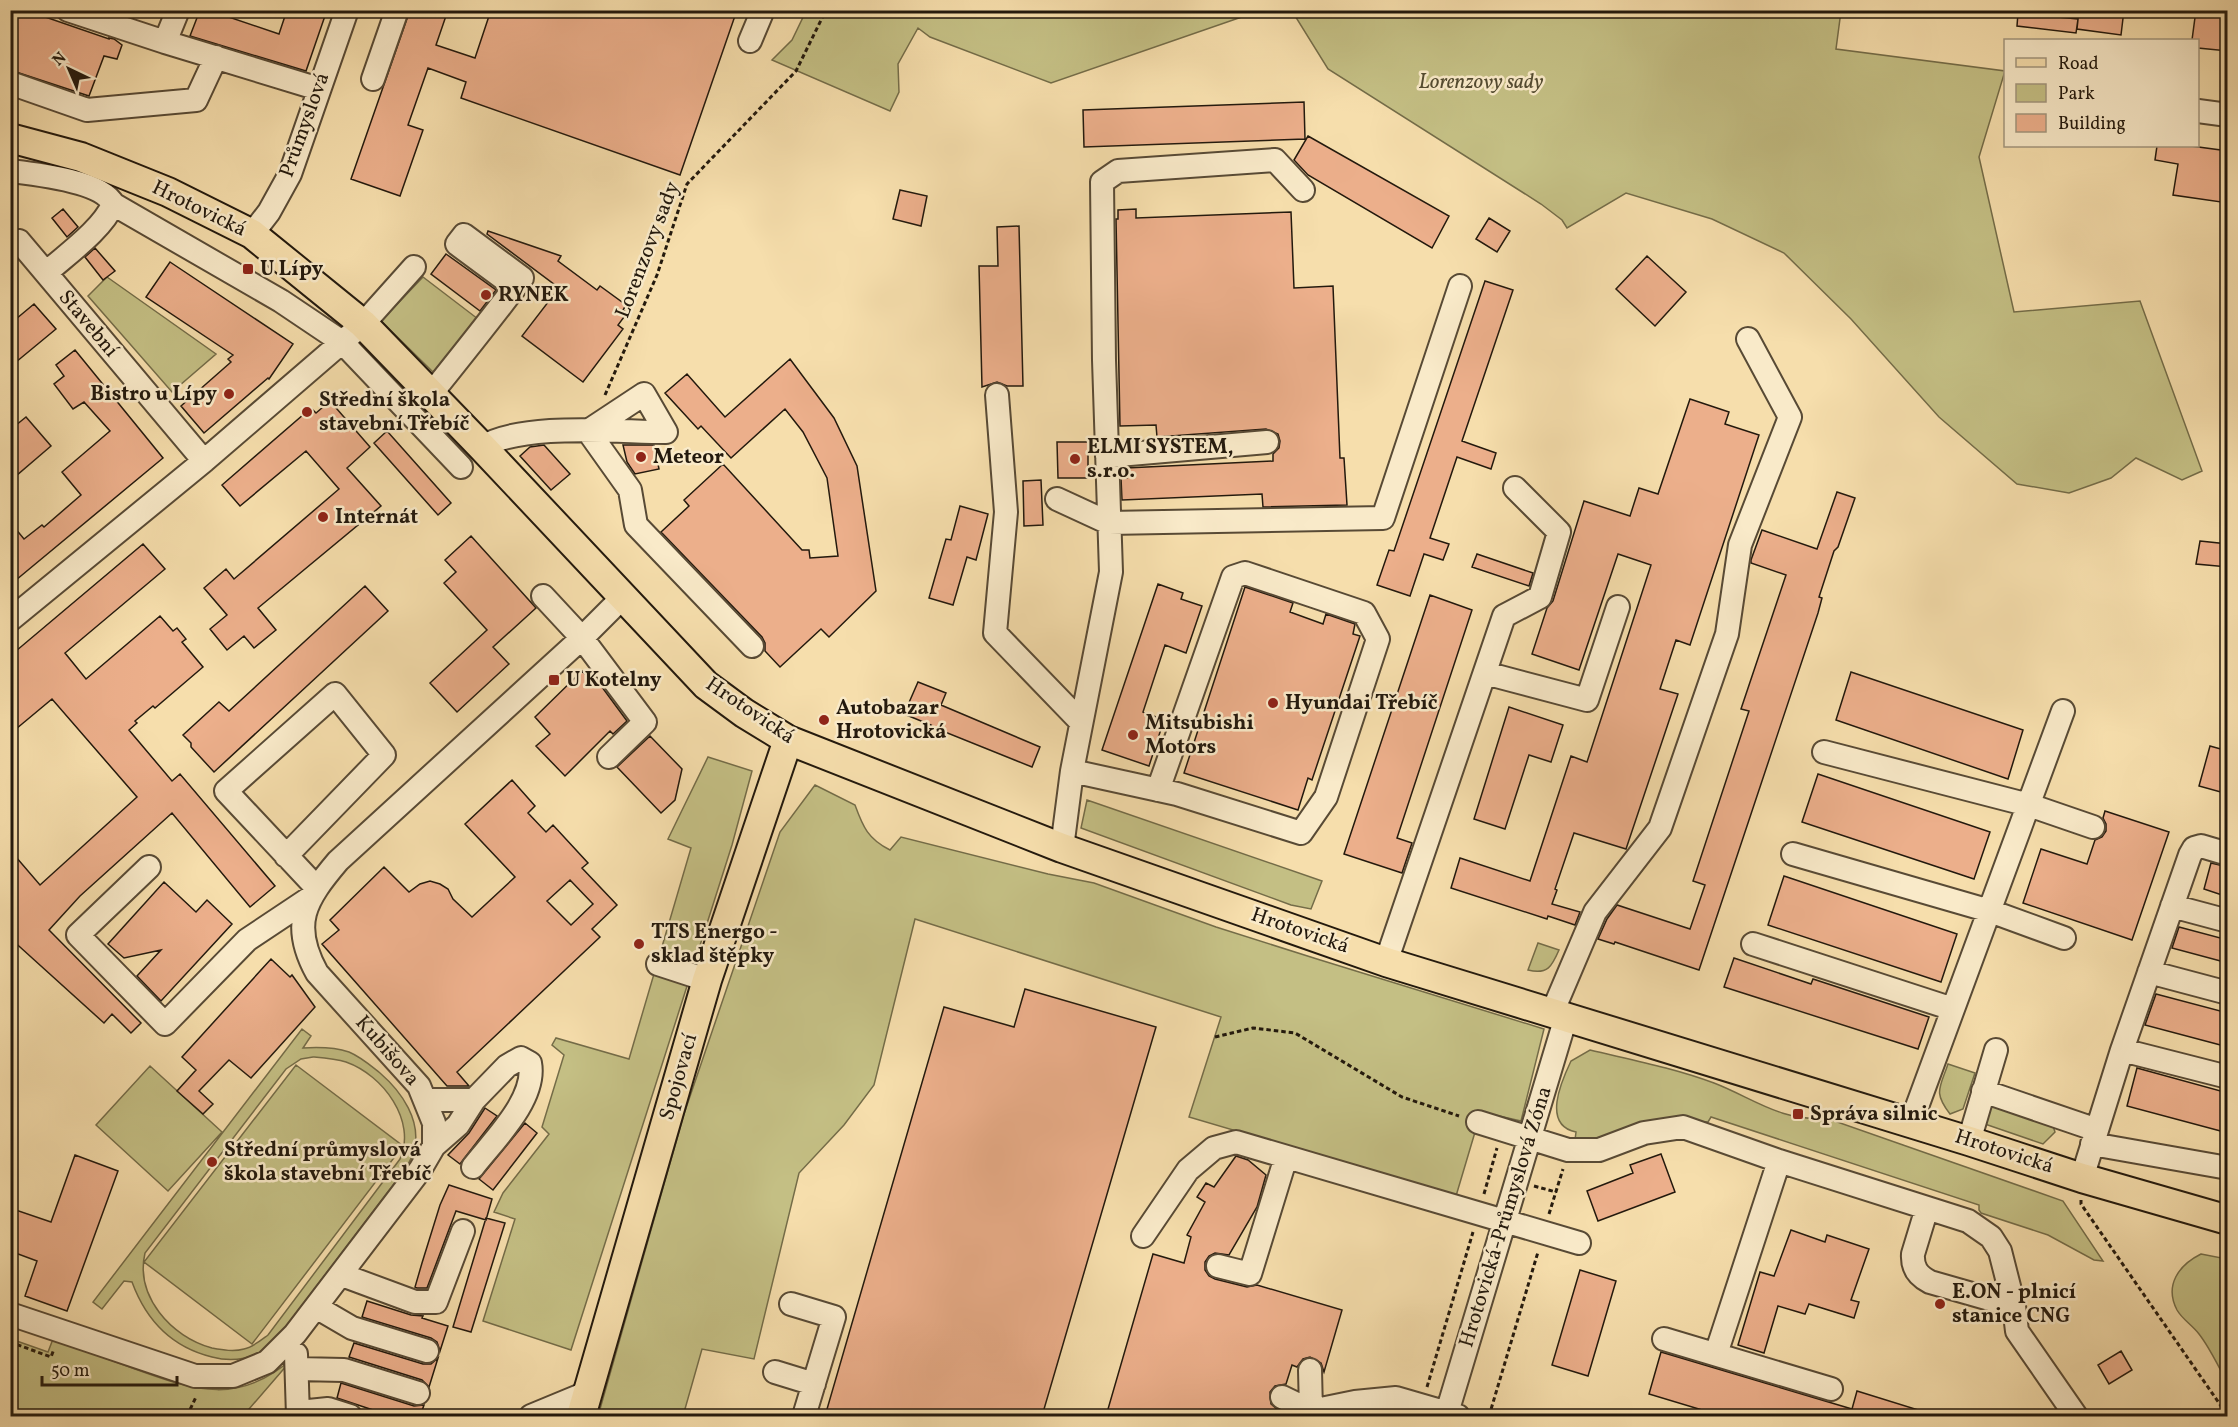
<svg xmlns="http://www.w3.org/2000/svg" width="2238" height="1427" viewBox="0 0 2238 1427" font-family="Vollkorn,serif">
<style>
.green{fill:#c4bf84;stroke:#746c48;stroke-width:1.5;fill-rule:evenodd}
.building{fill:#ecaf8b;stroke:#23190d;stroke-width:1.5;fill-rule:evenodd}
.lines{fill:none;stroke-linecap:round;stroke-linejoin:round}
.minor-casing{stroke:#584a35;stroke-width:26}
.major-casing{stroke:#23190d;stroke-width:32}
.path{stroke:#23190d;stroke-width:3;stroke-dasharray:4.5 3;stroke-linecap:butt}
.minor{stroke:#f9eac9;stroke-width:22}
.major{stroke:#f6deac;stroke-width:28}
.poi-dot{fill:#8f2418;stroke:#f9eac9;stroke-width:2}
.labels{text-anchor:middle;dominant-baseline:central;stroke-width:5;stroke-linejoin:round;paint-order:stroke}
.park-label{font-size:21px;font-style:italic;fill:#534b31;stroke:#f9eac9}
.street-label{font-size:21px;fill:#23190d;stroke:#f9eac9}
.poi-label{font-size:21px;font-weight:bold;fill:#23190d;stroke:#f9eac9;text-anchor:start}
</style>
<rect width="100%" height="100%" fill="#f6deac"/>
<filter id="stains"><feTurbulence type="fractalNoise" baseFrequency=".00333" numOctaves="4"/><feColorMatrix values="0 0 0 0 .2 0 0 0 0 .09 0 0 0 0 .02 0 0 0 .5 -.17"/></filter>
<radialGradient id="worn" r=".72"><stop offset=".6" stop-color="#630" stop-opacity="0"/><stop offset="1" stop-color="#630" stop-opacity=".3"/></radialGradient>
<!-- green -->
<path class="green" d="M806 11V10L1259 11 1051 83 930 37 918 28 898 64 899 92 890 111 772 60 792 40Z
M1292 11H1841L1836 49 2005 71 1979 157 2014 312 2140 301 2202 471 2182 480 2136 458 2111 478 2069 493 2017 484 1939 417 1851 319 1784 253 1712 219 1626 193 1567 228 1562 220 1541 204 1328 69Z
M107 277 216 354 172 392 88 296Z
M423 277 478 319 433 372 381 321Z
M708 757 752 771 732 845 571 1350 483 1321 515 1219 494 1212 503 1193 549 1134 542 1127 564 1055 552 1045 556 1038 629 1059 691 848 668 839Z
M815 785 855 805C863 827 868 839 890 850L901 837 1048 874 1094 883 1216 927 1317 959 1544 1029 1521 1121 1481 1112 1456 1196 1189 1117 1221 1017 915 919 874 1085 844 1125 799 1173 754 1359 702 1349 683 1416H598L684 1114 780 832Z
M1087 800 1322 881 1311 909 1291 905 1081 828Z
M1538 943 1559 950C1552 966 1548 975 1528 970Z
M302 1029 311 1036 303 1048C318 1047 334 1047 349 1052 361 1057 370 1065 380 1073 402 1092 422 1121 414 1151 413 1156 409 1162 406 1168L275 1341C269 1345 263 1351 256 1354 241 1361 227 1361 212 1357 171 1347 146 1320 132 1282L124 1281 102 1309 93 1302ZM313 1057C324 1058 336 1059 346 1062 383 1075 417 1121 400 1159L268 1335C260 1341 253 1347 244 1349 234 1352 223 1350 212 1348 171 1337 135 1296 145 1253L286 1069 301 1059Z
M1590 1050C1632 1060 1674 1068 1714 1083 1753 1098 1781 1122 1826 1118L2063 1201 2103 1261 2094 1260 2048 1235 1981 1213 1979 1210V1205L1711 1117 1708 1122 1662 1119 1594 1140H1575L1576 1132C1542 1125 1561 1082 1571 1061Z
M1948 1064 1975 1073 1963 1109 1950 1114C1933 1092 1940 1088 1948 1064Z
M296 1065 403 1146 252 1344 144 1262Z
M150 1066 222 1132 168 1191 96 1125Z
M1995 1101 2051 1120 2055 1132 2043 1144 1979 1122 1982 1108Z
M2201 1254 2227 1259V1382C2218 1366 2210 1348 2199 1334 2192 1325 2182 1319 2177 1310 2164 1285 2179 1265 2201 1254Z
M11 1339 48 1352 53 1339C81 1349 108 1359 135 1369 196 1391 240 1406 294 1357L243 1416H11Z"/>
<!-- building -->
<path class="building" d="M13 10H25L109 39V38L114 39 122 45 117 59 104 56 89 96 10 70V19Z
M200 10 214 12 279 34 287 10H327L306 71 190 36Z
M410 10H448L436 45 475 58 491 10H737L680 175 461 98 466 82 428 68 408 125 423 130 400 196 351 179Z
M2079 10H2124L2121 35 2077 29Z
M2196 10H2228V51L2198 48V40H2192Z
M2018 13 2078 19 2076 33 2017 26Z
M1304 102 1305 139 1084 147 1083 110Z
M1308 136 1449 216 1432 248 1308 175 1294 160Z
M2157 146H2191L2228 151V203L2173 195 2178 164 2155 160Z
M900 190 927 196 921 226 893 219Z
M63 209 78 227 67 237 52 218Z
M1136 209V218L1291 212 1294 288 1333 286 1340 458H1344L1347 505 1263 507 1262 494 1122 500 1121 478H1127L1126 468 1273 461V454L1279 448 1280 441 1278 434 1266 429 1157 437 1156 425 1120 426 1116 219H1118V210Z
M1489 218 1510 231 1497 252 1476 239Z
M1019 226 1023 386H1007L997 382 982 387 979 266H998L997 227Z
M488 231 561 256 558 261 597 290 600 286 626 305 623 310 627 313 618 325 623 329 583 382 522 336 559 288 487 234Z
M95 248 115 271 103 280 85 257Z
M446 254 496 290 480 311 431 274Z
M1647 256 1686 292 1655 326 1616 289Z
M170 262 293 344 269 379 268 378 204 433 181 406 231 362 228 359 233 355 146 297Z
M1485 281 1513 290 1462 441 1496 453 1491 469 1457 457 1430 538 1449 544 1443 560 1424 554 1410 596 1377 585 1389 550 1394 551Z
M34 304 56 329 10 367V324Z
M75 350 163 458 10 585V522L24 539 42 525 44 527 81 495 62 472 110 431 84 402 73 409 54 384 64 376 56 365Z
M790 359 834 418 857 466 876 591 829 637 821 629 780 667 765 651V643L762 637 661 532 689 506 684 500 723 464 802 550H809L810 558 838 556 827 478 803 432 785 409 731 458 701 426 698 429 665 393 687 374 725 417Z
M1690 399 1729 412 1725 424 1759 435 1690 645 1676 640 1660 689 1678 694 1626 849 1574 833 1555 889 1557 890 1552 904 1580 912 1575 925 1548 916 1547 919 1451 888 1460 858 1530 881 1571 756 1587 762 1651 565 1618 554 1579 670 1532 654 1547 608 1553 601 1584 501 1630 516 1639 488 1658 494Z
M330 401 370 447 347 468 381 506 258 608 276 630 254 648 244 636 227 650 210 629 227 615 204 588 226 569 234 579 339 489 306 451 240 506 222 485 311 408 316 413Z
M26 417 51 446 10 481V430Z
M387 431 451 503 438 515 374 443Z
M1057 442H1088V478H1058Z
M544 445 570 474 551 490 520 456 530 447Z
M623 445H654L659 469 635 474 627 462Z
M1041 480 1043 525 1024 526 1023 481Z
M1837 492 1855 498 1838 547 1834 551 1819 597 1822 598 1818 613 1699 970 1615 942 1614 944 1598 939 1607 919 1617 905 1690 929 1705 885 1693 881 1749 711 1741 709 1786 575 1751 563V560L1762 530 1817 549Z
M960 506 988 514 976 560 967 557 953 605 929 598 946 539 951 540Z
M471 536 536 608 493 647 509 664 457 712 430 683 487 630 444 583 456 572 445 560Z
M2200 541 2228 544V567L2196 564Z
M143 544 165 569 65 653 86 679 160 616 173 631 177 628 186 639 182 642 203 667 155 708 153 706 135 721 137 723 129 730 172 781 180 774 275 886 250 907 172 813 80 896 49 930 141 1023 131 1033 112 1014 104 1023 10 938V850L40 885 137 797 52 699 10 734V656Z
M1477 554 1533 573 1529 586 1472 567Z
M1158 584 1183 593 1181 599 1202 606 1186 653 1165 645 1143 712 1164 720 1149 766 1102 750Z
M365 586 388 611 214 772 191 747V743L183 735 219 702 229 711Z
M1245 587 1293 603 1290 612 1323 624 1326 614 1355 624 1353 634 1360 636 1312 780 1308 778 1298 810 1184 773Z
M1430 595 1472 610 1397 838 1412 843 1402 873 1344 854Z
M582 671 596 685 599 683 627 721 613 734 610 731 565 776 536 746 550 734 535 717Z
M1851 672 2023 730 2008 779 1836 720Z
M918 682 946 693 941 705 1040 747 1032 767 930 726 931 725 904 714Z
M1509 707 1563 725 1551 762 1529 755 1505 829 1474 819Z
M650 736 682 769 675 800 661 813 617 767Z
M2210 746 2228 751V794L2199 786Z
M1818 774 1990 832 1974 879 1802 822Z
M512 780 535 806 528 813 546 832 553 825 588 863 582 868 617 905 592 929 600 937 457 1072 469 1086H447L322 944 339 930 330 920 384 867 409 892 420 884 430 881 440 884 448 889 453 899 472 917 515 877 465 824ZM570 880 593 904 571 925 547 901Z
M2105 811 2169 832 2132 940 2023 903 2041 849 2087 864 2095 840 2102 837 2106 831V824L2103 818Z
M2211 863 2228 867V891L2223 890 2222 895 2204 889Z
M1784 876 1957 934 1941 982 1768 925Z
M164 882 196 912 207 900 232 924 161 1001 137 976 161 950 124 958 108 944Z
M2179 927 2228 940V963L2172 948Z
M1734 958 1811 984 1813 979 1929 1017 1918 1049 1724 987Z
M271 959 290 977 292 975 315 1007 251 1078 229 1060 199 1091 213 1104 203 1114 177 1091 196 1070 182 1057Z
M1025 989 1156 1027 1042 1416H825L944 1007 1014 1027Z
M2156 994 2228 1013V1047L2145 1025Z
M2137 1068 2228 1093V1133L2127 1106Z
M485 1108 497 1116 460 1164 448 1155 469 1133Z
M525 1123 537 1133 493 1190 479 1179Z
M1661 1154 1675 1192 1598 1221 1587 1191 1633 1173 1630 1165Z
M75 1155 118 1171 67 1311 25 1296 37 1261 10 1251V1208L51 1222Z
M1236 1156 1248 1160 1266 1175 1257 1207 1229 1255 1215 1253 1209 1256 1205 1262V1270L1209 1276 1215 1279 1247 1287 1257 1285 1342 1310 1324 1372 1321 1363 1310 1357 1303 1359 1297 1367 1292 1365 1286 1384 1275 1386 1270 1392 1271 1404 1278 1410 1276 1416H1106L1153 1254 1184 1263 1191 1237 1187 1235 1205 1202 1197 1197 1206 1183 1214 1187Z
M449 1185 492 1199 486 1220 456 1211 427 1288H417L415 1287 422 1263 440 1205Z
M486 1218 505 1223 471 1332 453 1327Z
M1791 1230 1825 1242 1827 1235 1869 1249 1851 1300 1859 1302 1854 1318 1809 1304 1805 1314 1778 1306 1764 1353 1738 1345 1760 1272 1774 1276Z
M1580 1270 1616 1281 1588 1376 1552 1365Z
M367 1301 411 1315 423 1316 422 1318 448 1326 440 1351 437 1342 431 1338 362 1317Z
M354 1343 423 1364H431L438 1358 429 1387 422 1380 349 1357Z
M2121 1351 2132 1370 2109 1384 2098 1365Z
M1661 1352 1852 1409 1857 1391 1928 1413V1416H1722L1649 1394Z
M341 1383 414 1406 424 1405 420 1416H391L337 1398Z"/>
<g class="lines">
<!-- minor casing -->
<g class="minor-casing">
<path id="minor" d="M68 10 165 42
M178 10 165 42 319 89
M750 41 763 10
M373 79 397 10
M10 83 87 110 196 100 216 57
M2198 111 2228 115
M10 171C35 174 102 181 113 204
M113 204 281 301 342 342 461 467
M252 234 269 212 290 174 347 10
M19 241 204 461
M46 273C66 255 103 229 113 204
M432 394 439 384C467 349 495 314 522 278L464 235 457 244 515 287
M997 395 1006 512 995 633 1081 722
M588 431 630 490 636 525 752 646
M482 447C524 422 616 432 666 432L644 394 588 431
M1107 456 1267 442
M1057 499 1109 523 1383 518 1460 286
M543 596 582 638 645 722 609 757
M10 620 204 461 363 324 414 267
M1485 673 1587 700 1618 607
M1824 752 2029 805 2093 827
M1072 771 1177 794 1301 833 1326 797 1378 639 1364 613 1245 573 1233 577 1158 790
M1062 848 1072 771 1111 572 1104 360 1102 182 1118 171 1275 160 1303 190
M1793 854 1990 911 2064 938
M286 856 384 755 335 694 226 791 316 887
M149 867 78 935 165 1024 247 940 310 898
M2172 906 2228 921
M1753 944 1953 1009
M1386 962 1504 616 1540 597 1559 532 1515 488
M658 964 707 980
M2149 972 2228 993
M1552 1013 1595 912 1660 828 1727 634 1740 545 1790 417 1748 339
M2122 1050 2228 1077
M1983 1091 2097 1130
M426 1100H474
M1478 1122 1568 1150H1599L1644 1133 1683 1127 1779 1161 1968 1221 1991 1237 2000 1251 2014 1306 2017 1331 2076 1416
M1911 1123 2063 711
M1969 1141 1996 1050
M2092 1144 2228 1168
M434 1146 458 1125 474 1100 507 1066 521 1058 530 1063C537 1099 493 1141 473 1167
M2082 1178 2122 1050 2190 855 2194 848 2201 846 2228 854
M1927 1208 1913 1254C1912 1268 1918 1276 1930 1282L2014 1306
M1143 1236 1188 1170 1214 1148 1236 1142 1579 1243
M1218 1266 1250 1274 1286 1157
M342 1275 415 1302H436L463 1231
M791 1304 834 1317 804 1416
M316 1307 352 1328 427 1351
M10 1314 195 1376H233L267 1362 295 1334 420 1170 434 1146V1123L419 1086 317 973C290 924 305 900 338 861L582 638 622 598
M1664 1339 1831 1389
M296 1354 298 1416
M1716 1354 1779 1161
M297 1369 344 1370 418 1393
M775 1372 814 1384
M1282 1397 1311 1411 1310 1370
M299 1412 328 1409 350 1416
M531 1416 589 1392
M1309 1416 1311 1411 1355 1402 1396 1398 1458 1416
M1446 1416 1566 1017"/>
</g>
<!-- major casing -->
<g class="major-casing">
<path id="major" d="M10 138 81 157 168 192 252 234 363 324 482 447 706 685 744 713 788 740 1062 848 1386 962 1969 1141 2082 1178 2228 1220
M581 1416 707 980 788 740"/>
</g>
<!-- path -->
<path class="path" d="M605 395 657 275 687 184 796 71 826 10
M1215 1037 1253 1028 1295 1033 1402 1097 1459 1116
M1534 1186 1556 1192
M1484 1194 1497 1148
M2081 1200V1204L2228 1416
M1549 1214 1563 1169
M10 1342 51 1357 54 1349
M1427 1387 1473 1232
M187 1416 196 1397
M1489 1416 1538 1252"/>
<!-- minor -->
<use href="#minor" class="minor"/>
<!-- major -->
<use href="#major" class="major"/>
</g>
<!-- markers -->
<g class="poi-dot">
<rect x="242" y="263" width="12" height="12" rx="3"/>
<circle cx="486" cy="295" r="6"/>
<circle cx="229" cy="394" r="6"/>
<circle cx="307" cy="412" r="6"/>
<circle cx="641" cy="457" r="6"/>
<circle cx="1075" cy="459" r="6"/>
<circle cx="323" cy="517" r="6"/>
<rect x="548" y="674" width="12" height="12" rx="3"/>
<circle cx="1273" cy="703" r="6"/>
<circle cx="824" cy="720" r="6"/>
<circle cx="1133" cy="735" r="6"/>
<circle cx="639" cy="944" r="6"/>
<rect x="1792" y="1108" width="12" height="12" rx="3"/>
<circle cx="212" cy="1162" r="6"/>
<circle cx="1940" cy="1304" r="6"/>
</g>
<g class="labels">
<!-- park labels -->
<g class="park-label">
<text x="1481" y="82">Lorenzovy sady</text>
</g>
<!-- street labels -->
<g class="street-label">
<text transform="translate(305 125) rotate(-70)">Průmyslová</text>
<text transform="translate(199 209) rotate(26)">Hrotovická</text>
<text transform="translate(648 250) rotate(-69)">Lorenzovy sady</text>
<text transform="translate(88 324) rotate(50)">Stavební</text>
<text transform="translate(750 711) rotate(34)">Hrotovická</text>
<text transform="translate(1300 931) rotate(19)">Hrotovická</text>
<text transform="translate(387 1051) rotate(49)">Kubišova</text>
<text transform="translate(679 1077) rotate(-74)">Spojovací</text>
<text transform="translate(2004 1152) rotate(18)">Hrotovická</text>
<text transform="translate(1506 1217) rotate(-73)">Hrotovická-Průmyslová Zóna</text>
</g>
<!-- poi labels -->
<g class="poi-label">
<text x="260" y="269">U Lípy</text>
<text x="498" y="295">RYNEK</text>
<text x="217" y="394" text-anchor="end">Bistro u Lípy</text>
<text x="319" y="400">Střední škola<tspan x="319" dy="24">stavební Třebíč</tspan></text>
<text x="1087" y="447">ELMI SYSTEM,<tspan x="1087" dy="24">s.r.o.</tspan></text>
<text x="653" y="457">Meteor</text>
<text x="335" y="517">Internát</text>
<text x="566" y="680">U Kotelny</text>
<text x="1285" y="703">Hyundai Třebíč</text>
<text x="836" y="708">Autobazar<tspan x="836" dy="24">Hrotovická</tspan></text>
<text x="1145" y="723">Mitsubishi<tspan x="1145" dy="24">Motors</tspan></text>
<text x="651" y="932">TTS Energo -<tspan x="651" dy="24">sklad štěpky</tspan></text>
<text x="1810" y="1114">Správa silnic</text>
<text x="224" y="1150">Střední průmyslová<tspan x="224" dy="24">škola stavební Třebíč</tspan></text>
<text x="1952" y="1292">E.ON - plnicí<tspan x="1952" dy="24">stanice CNG</tspan></text>
</g>
</g>
<!-- margin -->
<rect width="2238" height="1427" fill="none" stroke="#f6deac" stroke-width="36"/>
<rect x="12" y="12" width="2214" height="1403" fill="none" stroke="#23190d" stroke-width="3"/>
<rect x="18" y="18" width="2202" height="1391" fill="none" stroke="#23190d" stroke-width="1.5"/>
<!-- legend -->
<rect x="2004" y="39" width="195" height="108" fill="#f9eac9" stroke="#a3967e" stroke-width="1.5"/>
<rect x="2016" y="58" width="30" height="9" fill="#f6deac" stroke="#a3967e" stroke-width="1.5"/>
<text x="2058" y="69" font-size="18" fill="#23190d">Road</text>
<rect x="2016" y="84" width="30" height="18" fill="#c4bf84" stroke="#a3967e" stroke-width="1.5"/>
<text x="2058" y="99" font-size="18" fill="#23190d">Park</text>
<rect x="2016" y="114" width="30" height="18" fill="#ecaf8b" stroke="#a3967e" stroke-width="1.5"/>
<text x="2058" y="129" font-size="18" fill="#23190d">Building</text>
<!-- north arrow -->
<g transform="translate(69 69) rotate(316)" stroke="#f9eac9" stroke-width="4.5" paint-order="stroke">
<path d="M0-4.5L10 22L0 15L-10 22Z" fill="#23190d"/>
<text y="-9" font-size="16" font-weight="bold" text-anchor="middle" fill="#23190d">N</text>
</g>
<!-- scale -->
<path d="M42 1376v9h135v-9" fill="none" stroke="#23190d" stroke-width="3"/>
<text x="51" y="1376" font-size="18" fill="#23190d" stroke="#f9eac9" stroke-width="4.5" paint-order="stroke">50 m</text>
<rect width="100%" height="100%" filter="url(#stains)"/>
<rect width="100%" height="100%" fill="url(#worn)"/>
</svg>
